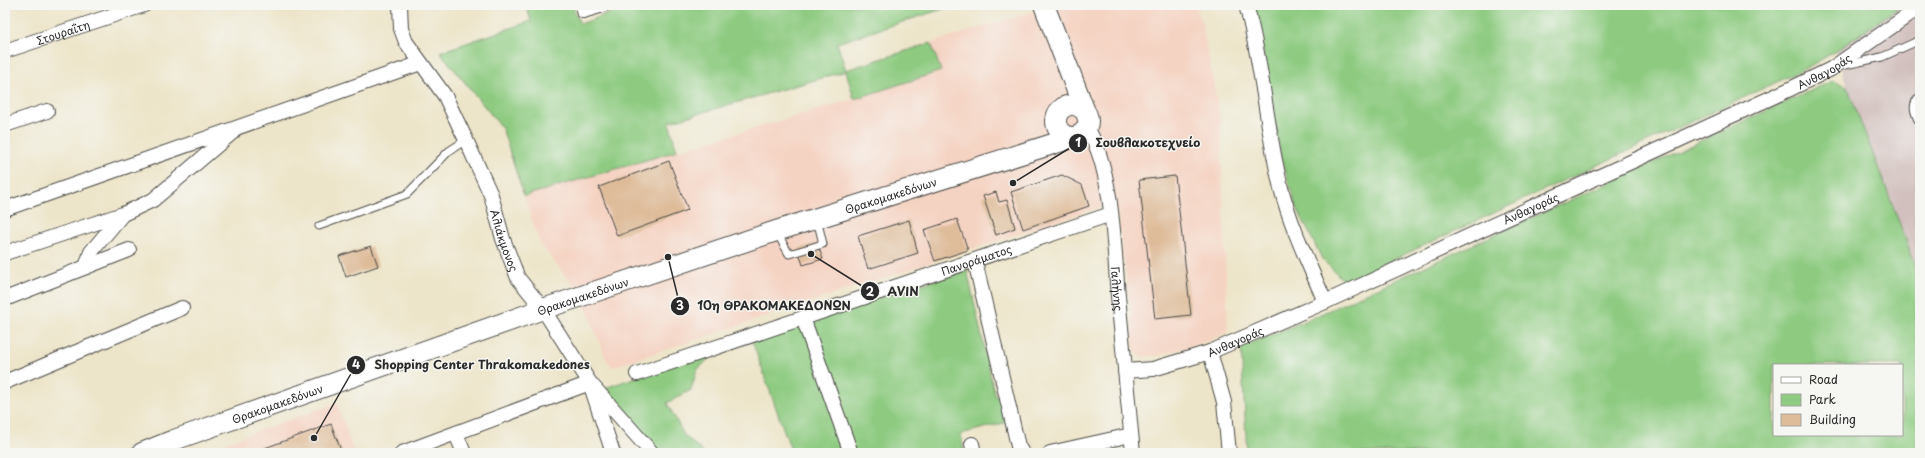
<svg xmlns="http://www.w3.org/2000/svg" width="1925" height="458" viewBox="0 0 1925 458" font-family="'Playpen Sans',sans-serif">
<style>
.built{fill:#f5d3c2}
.industrial{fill:#d1c0bd}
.green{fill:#8ecb81;stroke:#5c7b56;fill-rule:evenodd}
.building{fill:#debc9a}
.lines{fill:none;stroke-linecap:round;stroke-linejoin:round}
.service-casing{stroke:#484743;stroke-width:9}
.minor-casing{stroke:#484743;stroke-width:16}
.secondary-casing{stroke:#484743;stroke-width:22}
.service{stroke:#fff;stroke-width:7}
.minor{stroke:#fff;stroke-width:14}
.secondary{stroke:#fff;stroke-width:20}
.labels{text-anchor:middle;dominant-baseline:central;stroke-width:3;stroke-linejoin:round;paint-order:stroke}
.street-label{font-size:11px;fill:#2b2b2b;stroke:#f6f6f2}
.leader{fill:none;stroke:#2b2b2b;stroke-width:1.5}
.callout-dot{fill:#2b2b2b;stroke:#f6f6f2;stroke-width:1.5}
.mark-label{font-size:12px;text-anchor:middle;font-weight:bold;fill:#fff}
.callout-label{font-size:12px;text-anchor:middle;font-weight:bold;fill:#2b2b2b;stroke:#f6f6f2;stroke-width:3;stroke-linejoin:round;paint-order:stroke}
</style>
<rect width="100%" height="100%" fill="#f6f6f2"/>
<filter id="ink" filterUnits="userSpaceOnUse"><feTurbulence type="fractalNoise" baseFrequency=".025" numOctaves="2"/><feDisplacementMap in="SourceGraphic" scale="8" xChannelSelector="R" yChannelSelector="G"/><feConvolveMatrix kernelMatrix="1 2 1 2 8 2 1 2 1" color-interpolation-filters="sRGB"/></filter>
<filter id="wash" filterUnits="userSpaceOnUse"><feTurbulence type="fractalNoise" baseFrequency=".012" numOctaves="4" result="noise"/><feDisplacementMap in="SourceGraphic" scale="16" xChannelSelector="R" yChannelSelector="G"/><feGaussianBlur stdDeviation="0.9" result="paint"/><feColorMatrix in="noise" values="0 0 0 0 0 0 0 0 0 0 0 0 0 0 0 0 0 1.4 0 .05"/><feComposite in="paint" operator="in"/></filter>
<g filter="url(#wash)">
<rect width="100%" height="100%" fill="#ede5c9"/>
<!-- built -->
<path class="built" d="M1054 5H1195L1201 18 1220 118 1228 332 1209 341 1161 355 1142 357 1133 349 1130 303 1115 202 613 367 606 359 582 297 540 244 524 196 854 99 941 71 931 43Z
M337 403 354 453H199L232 440Z"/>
<!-- industrial -->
<path class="industrial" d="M1902 5H1920V277L1847 86 1836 51Z"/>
<!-- green -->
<path class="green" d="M526 5H572L580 24 632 5H955L837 43 846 70 931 43 941 71 854 99 846 71 669 122 677 151 524 196 502 128 440 52 531 21Z
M1254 5H1902L1836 51 1803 70 1345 282 1322 259 1296 206 1280 155 1270 89Z
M1832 81 1847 86 1920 277V453H1247L1241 347 1303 322ZM1774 365H1902V435H1774Z
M967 270 995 396 1008 392 1015 420 961 434 964 453H792L751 338Z
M720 348 697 370 691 390 667 403 684 435 704 453H660L605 388Z"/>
<g id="blocks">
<!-- building -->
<path class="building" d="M669 161 688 210 617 236 599 187Z
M1062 175 1082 185 1089 206 1023 229 1011 192Z
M1175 176 1191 315 1155 319 1139 180Z
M996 192 999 202 1007 200 1015 228 996 235 983 196Z
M957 219 968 250 935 261 924 230Z
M909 220 918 253 868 269 858 236Z
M817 243 823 259 803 265 798 249Z
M371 246 378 266 346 277 339 256Z
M331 424 342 453H251Z"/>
</g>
</g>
<g filter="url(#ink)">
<use href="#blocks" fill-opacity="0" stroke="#484743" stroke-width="1"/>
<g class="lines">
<!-- service casing -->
<g class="service-casing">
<path id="service" d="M1841 66 1882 57 1920 40
M1920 96C1910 105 1915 114 1920 124
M319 226 407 194 449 151 466 140
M777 233 789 254 823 244 817 219"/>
</g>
<!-- minor casing -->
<g class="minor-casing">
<g id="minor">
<path id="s1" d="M400 5 401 29 406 42 445 96 466 140 491 195 503 239 518 278 543 309 590 383 652 453"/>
<path d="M1246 5C1263 65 1266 128 1281 188 1291 227 1309 264 1325 302"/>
<path d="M583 11 603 5"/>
<path id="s2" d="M5 51 144 5"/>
<path d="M5 125 47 111"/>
<path id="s3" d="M1087 128C1113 168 1114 248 1118 296 1123 348 1128 401 1133 453"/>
<path d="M5 209 421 63"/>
<path d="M5 253 123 214 153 200 233 132"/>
<path d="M975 261 1018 446 1022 453"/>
<path d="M86 267 91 252 121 216"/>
<path d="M5 299 129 250"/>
<path d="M803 318 851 453"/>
<path d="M1210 352 1224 402 1229 453"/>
<path id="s4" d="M1125 371 1153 369 1210 352 1325 302 1788 90 1831 69 1920 7"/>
<path id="s5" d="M637 374 1111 214"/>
<path d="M5 382 182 308"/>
<path d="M456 434 464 453"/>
<path d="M972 444 974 453"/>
<path d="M402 453 590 383 613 453"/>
<path d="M1050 453 1131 435"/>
</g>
</g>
<!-- secondary casing -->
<g class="secondary-casing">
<g id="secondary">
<path d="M1044 5 1084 109"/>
<circle cx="1072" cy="121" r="16"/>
<path id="s6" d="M142 453 174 440 543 309 776 231 1075 137"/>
</g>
</g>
<!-- service -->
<use href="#service" class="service"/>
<!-- minor -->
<use href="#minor" class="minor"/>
<!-- secondary -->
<use href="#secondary" class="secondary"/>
</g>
</g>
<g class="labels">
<!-- street labels -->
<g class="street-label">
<text stroke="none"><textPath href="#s2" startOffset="61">Στουραΐτη</textPath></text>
<text stroke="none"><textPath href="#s4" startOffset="763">Ανθαγοράς</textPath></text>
<text stroke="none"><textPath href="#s6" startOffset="792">Θρακομακεδόνων</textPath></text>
<text stroke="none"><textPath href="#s4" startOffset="439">Ανθαγοράς</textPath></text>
<text stroke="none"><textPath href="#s1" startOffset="261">Αλιάκμονος</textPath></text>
<text stroke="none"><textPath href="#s5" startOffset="358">Πανοράματος</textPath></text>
<text stroke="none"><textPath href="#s3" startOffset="165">Γαλήνης</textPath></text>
<text stroke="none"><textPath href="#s6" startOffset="468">Θρακομακεδόνων</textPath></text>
<text stroke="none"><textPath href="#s4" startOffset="115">Ανθαγοράς</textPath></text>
<text stroke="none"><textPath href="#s6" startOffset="144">Θρακομακεδόνων</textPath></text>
</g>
</g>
<!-- callouts -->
<path class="leader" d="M1013 183L1078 143M811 254L870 291M668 257L680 306M314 438L356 365"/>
<g class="callout-dot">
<circle cx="1013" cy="183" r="4"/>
<circle cx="811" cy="254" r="4"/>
<circle cx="668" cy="257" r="4"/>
<circle cx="314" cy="438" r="4"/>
<circle cx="1078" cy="143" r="10"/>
<circle cx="870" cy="291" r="10"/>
<circle cx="680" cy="306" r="10"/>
<circle cx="356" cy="365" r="10"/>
</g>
<g class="mark-label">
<text x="1078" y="147">1</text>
<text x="870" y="296">2</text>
<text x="680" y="310">3</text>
<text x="356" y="369">4</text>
</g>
<g class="callout-label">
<text x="1148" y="147">Σουβλακοτεχνείο</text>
<text x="903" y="296">AVIN</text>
<text x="774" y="310">10η ΘΡΑΚΟΜΑΚΕΔΟΝΩΝ</text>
<text x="482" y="369">Shopping Center Thrakomakedones</text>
</g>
<!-- margin -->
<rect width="1925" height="458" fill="none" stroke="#f6f6f2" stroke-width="20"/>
<!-- legend -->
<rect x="1773" y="364" width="130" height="72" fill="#f6f6f2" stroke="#a5a5a2"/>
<rect x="1781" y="377" width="20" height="6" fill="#ffffff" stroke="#a5a5a2"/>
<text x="1809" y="384" font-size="12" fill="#2b2b2b">Road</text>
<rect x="1781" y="394" width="20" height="12" fill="#8ecb81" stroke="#a5a5a2"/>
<text x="1809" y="404" font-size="12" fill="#2b2b2b">Park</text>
<rect x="1781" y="414" width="20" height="12" fill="#debc9a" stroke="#a5a5a2"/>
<text x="1809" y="424" font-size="12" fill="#2b2b2b">Building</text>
</svg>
